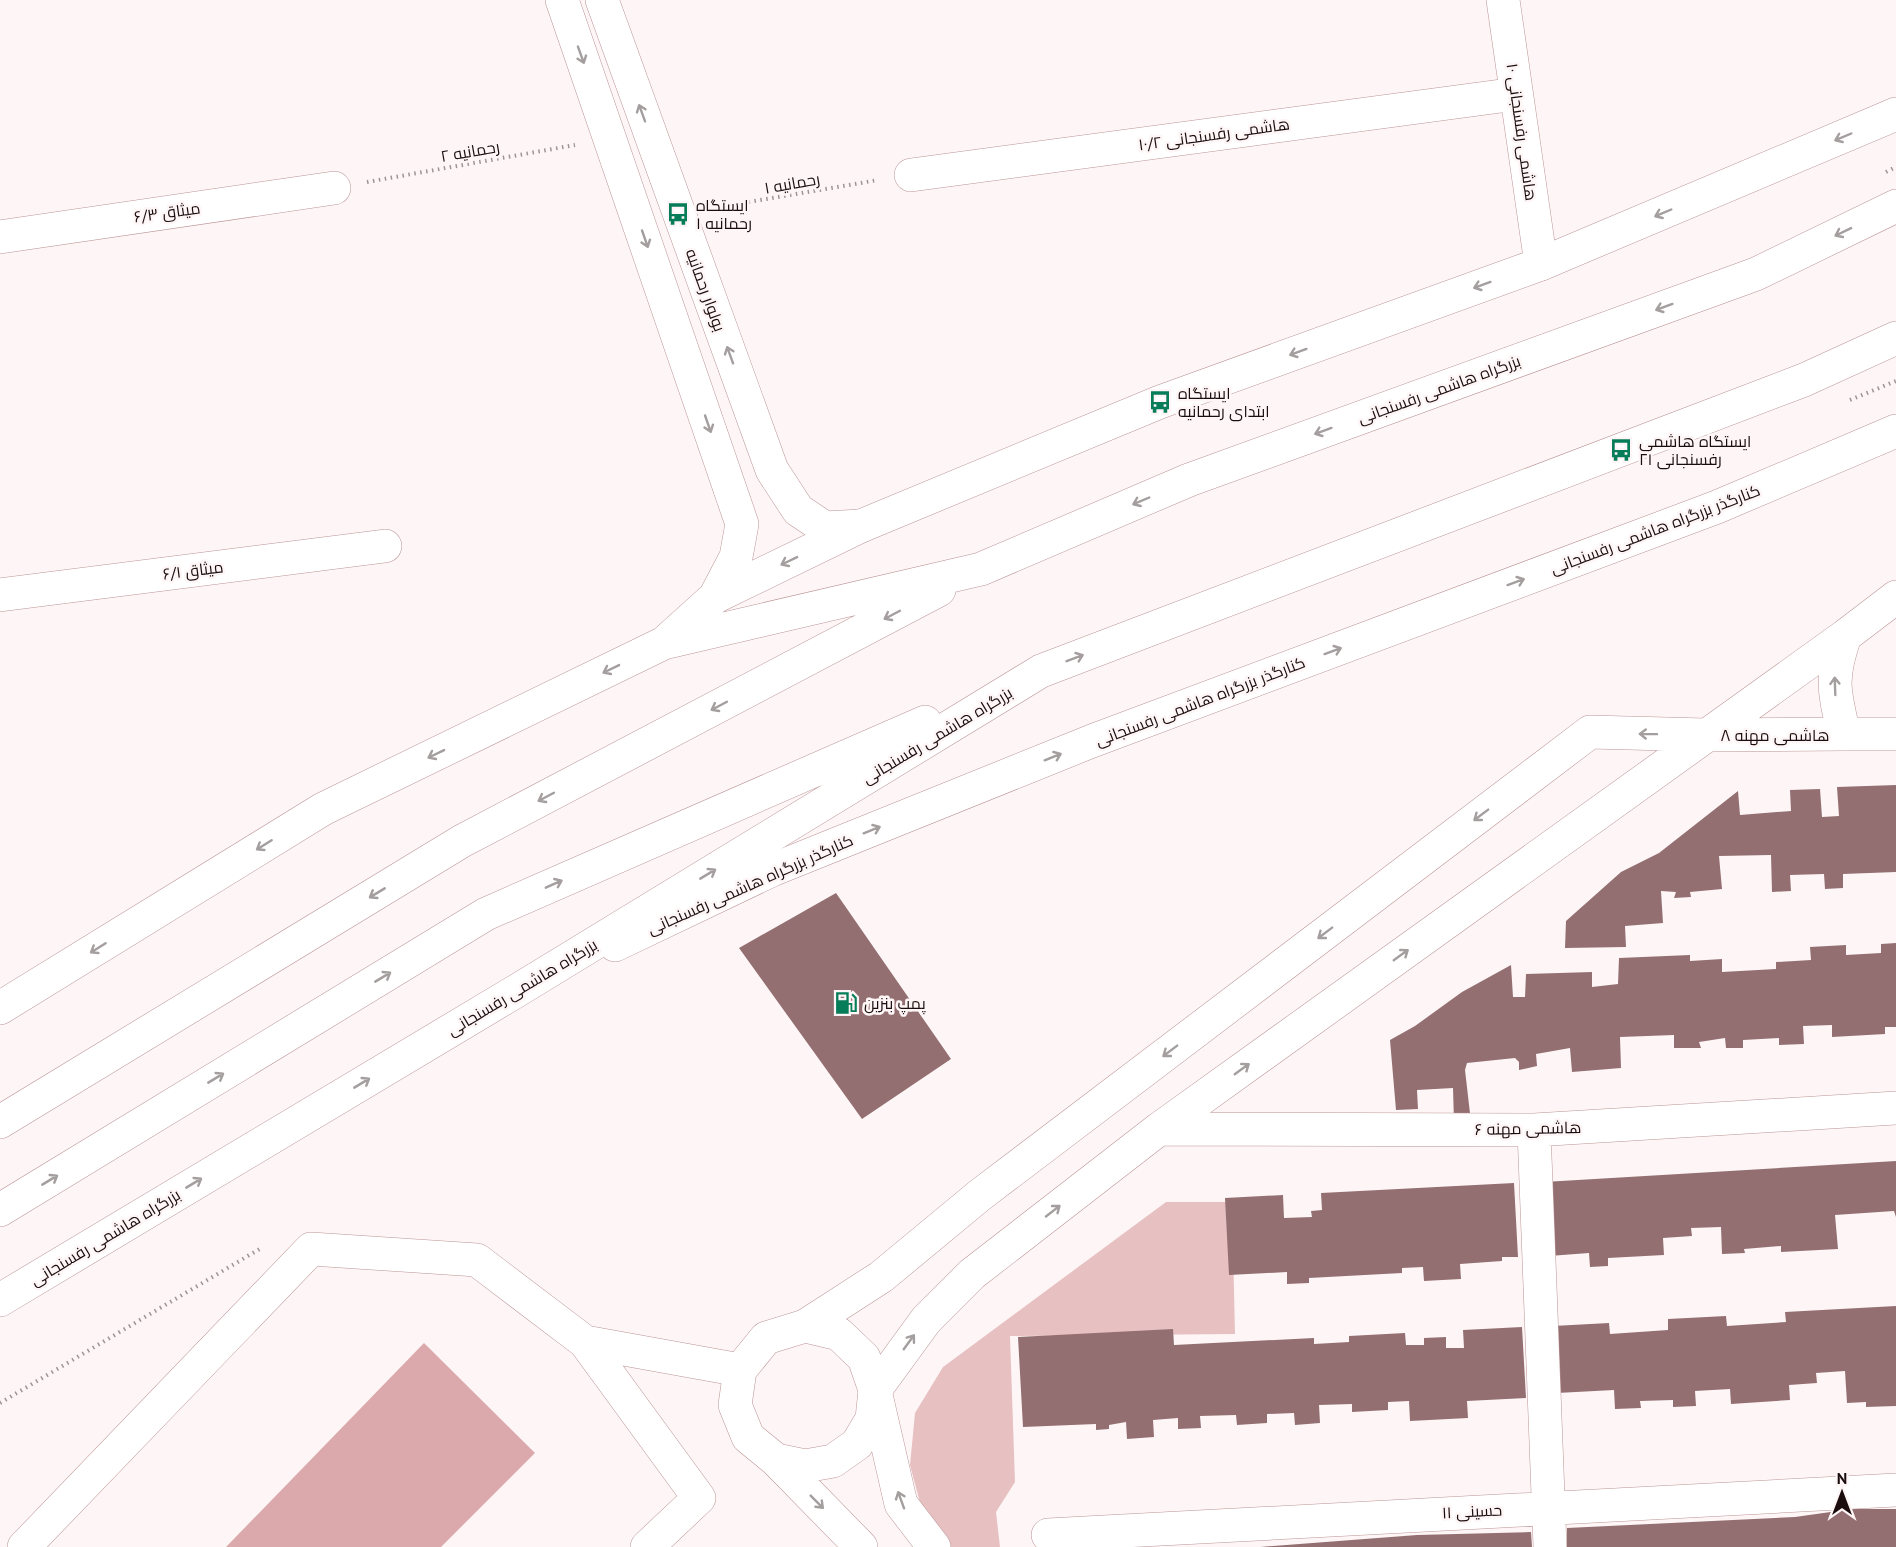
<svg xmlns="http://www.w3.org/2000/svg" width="1896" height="1547" viewBox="0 0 1896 1547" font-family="'PT Sans',Cairo,sans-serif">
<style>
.green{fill:#e7c0c2}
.forest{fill:#dba9ac}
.building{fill:#946f72}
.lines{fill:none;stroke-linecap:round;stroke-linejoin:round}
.minor-casing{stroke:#bc9597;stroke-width:34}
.tertiary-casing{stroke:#bc9597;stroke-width:34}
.secondary-casing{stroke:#bc9597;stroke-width:34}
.trunk-casing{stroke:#bc9597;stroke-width:34}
.path{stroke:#9e9494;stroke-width:4;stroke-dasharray:1.5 4.5;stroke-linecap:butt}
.minor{stroke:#fff;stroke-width:33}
.tertiary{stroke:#fff;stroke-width:33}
.secondary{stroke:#fff;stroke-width:33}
.trunk{stroke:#fff;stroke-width:33}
.oneway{stroke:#a49e9f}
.labels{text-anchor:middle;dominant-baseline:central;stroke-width:5;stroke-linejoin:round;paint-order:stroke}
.street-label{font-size:16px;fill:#1b0d0e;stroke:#fef6f6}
.poi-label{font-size:16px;fill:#1b0d0e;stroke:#fef6f6;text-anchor:start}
</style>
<rect width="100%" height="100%" fill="#fef6f6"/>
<!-- green -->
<path class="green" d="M1166 1202H1232L1235 1334 1010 1336 1015 1482 996 1512 1000 1547H941L926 1525 910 1465 915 1413 943 1367Z"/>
<!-- forest -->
<path class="forest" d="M424 1343 535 1453 441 1547H226Z"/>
<!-- building -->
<path class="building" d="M1896 785V872L1843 874V888L1825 889 1824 874 1790 875 1791 891 1772 892 1771 855 1719 856 1722 889 1690 892 1691 897 1674 898 1676 892 1661 891 1663 923 1625 926 1626 947 1565 948 1566 921 1621 872 1659 853 1738 791 1740 815 1791 811 1790 790 1820 789 1822 817 1839 816 1837 787Z
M836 893 951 1059 862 1119 739 948Z
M1896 943V1027H1885V1034L1832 1037V1025L1803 1026 1804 1044 1779 1045V1038L1743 1040V1048H1726L1725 1038 1699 1042 1701 1048H1674V1035L1620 1037 1621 1068 1572 1072 1570 1048 1536 1054 1537 1066 1519 1070V1062L1515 1058 1467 1063 1465 1070 1471 1122H1454L1453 1088 1417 1090 1418 1109 1396 1110 1390 1040 1415 1026 1462 992 1511 965 1513 997H1525L1526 974 1592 972V987L1618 984 1619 958 1690 955V961L1722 959V972L1776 969V962L1811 960 1810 947 1846 945V955L1881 953V944Z
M1896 1161V1217L1894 1211 1835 1215 1838 1249 1781 1252V1246L1744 1249 1745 1253 1722 1254 1721 1227 1691 1228 1692 1236 1663 1238 1664 1255 1608 1258V1266L1590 1267 1589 1253 1549 1256 1544 1182Z
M1514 1183 1518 1257H1502V1261L1460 1264 1461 1279 1424 1281 1423 1267 1402 1268V1273L1309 1278V1283L1287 1284V1272L1229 1275 1225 1198 1283 1195 1284 1218 1312 1217 1311 1211 1322 1210 1321 1193Z
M1896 1306V1406L1866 1407V1402L1847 1403 1845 1371 1816 1373 1817 1383 1789 1385 1790 1400 1731 1404 1730 1389 1695 1391 1696 1406 1673 1407V1400L1640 1401 1641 1408 1615 1409 1614 1390 1557 1393 1553 1326 1609 1323 1610 1334 1668 1330V1319L1726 1316 1727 1326 1786 1322 1785 1312Z
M1522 1327 1526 1398 1467 1401 1468 1418 1410 1421 1409 1401 1388 1402V1410L1352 1412V1404L1319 1405 1320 1423 1295 1425 1294 1413 1267 1414V1423L1237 1425 1236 1415 1200 1416 1201 1428 1178 1429V1418L1153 1420 1154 1437 1127 1439 1126 1422 1109 1425V1429L1096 1430V1424L1023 1427 1018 1337 1173 1329 1174 1345 1314 1338V1344L1349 1342V1336L1405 1333 1406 1345H1424V1338L1446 1337V1348H1464L1463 1330Z
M1852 1509H1896V1547H1567V1528L1795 1517Z
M1531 1532 1532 1547H1260L1417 1535Z"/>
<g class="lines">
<!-- minor casing -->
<g class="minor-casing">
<path id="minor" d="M1503 0 1541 264
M911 175 1516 94
M0 237 334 188
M0 595 385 546
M1845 636C1830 679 1834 691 1844 734H1896
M1159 1129 1534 1130 1896 1108
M1534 1130 1550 1547
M805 1326 881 1277 980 1195 1590 732 1706 735 1844 734
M585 1342 699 1498 647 1547
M875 1390 926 1320 972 1274 1159 1129 1845 636 1896 597
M1048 1535 1896 1490
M24 1547 311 1249 477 1260 585 1342 740 1370"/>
</g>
<!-- tertiary casing -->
<g class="tertiary-casing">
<path id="tertiary" d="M615 945 772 870 1092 741 1717 507 1896 431
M876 1395 901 1504 934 1547
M776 1460 805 1466 833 1461 857 1444 872 1419 875 1390 864 1358 839 1334 805 1326 766 1338 740 1370 735 1405 748 1437 776 1460 861 1547"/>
</g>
<!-- secondary casing -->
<g class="secondary-casing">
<path id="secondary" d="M562 0 742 524 736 557 715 597
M602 0 772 470 798 510 825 528 861 526"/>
</g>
<!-- trunk casing -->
<g class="trunk-casing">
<path id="trunk" d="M668 642 981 569 1189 480 1756 274 1896 206
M0 1008 323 809 664 643 715 597 861 526 1160 402 1541 264 1896 114
M0 1122 462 841 939 590
M0 1210 486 914 925 722
M0 1300 513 993 1041 671 1804 380 1896 338"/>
</g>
<!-- path -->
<path class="path" d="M1886 172 1896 167
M367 182 575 145
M713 208 878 180
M1850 400 1896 381
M0 1403 263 1247"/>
<!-- minor -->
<use href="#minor" class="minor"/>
<!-- tertiary -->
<use href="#tertiary" class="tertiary"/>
<!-- secondary -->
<use href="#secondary" class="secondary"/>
<!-- trunk -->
<use href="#trunk" class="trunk"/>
</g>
<!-- one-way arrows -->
<defs><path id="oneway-shaft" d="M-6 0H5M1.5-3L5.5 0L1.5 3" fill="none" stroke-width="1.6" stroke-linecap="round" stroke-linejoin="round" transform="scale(1.5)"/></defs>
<g class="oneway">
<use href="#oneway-shaft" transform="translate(581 55) rotate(70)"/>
<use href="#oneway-shaft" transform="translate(642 113) rotate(-110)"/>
<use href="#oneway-shaft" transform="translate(1843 137) rotate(157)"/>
<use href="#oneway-shaft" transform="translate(1663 213) rotate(157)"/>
<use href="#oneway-shaft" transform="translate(1843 232) rotate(154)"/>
<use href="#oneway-shaft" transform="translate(645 239) rotate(71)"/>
<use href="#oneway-shaft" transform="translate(1482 285) rotate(160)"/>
<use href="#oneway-shaft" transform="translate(1664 307) rotate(160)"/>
<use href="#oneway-shaft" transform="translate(1298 352) rotate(160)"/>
<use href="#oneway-shaft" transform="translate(730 355) rotate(-110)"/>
<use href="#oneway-shaft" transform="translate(708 424) rotate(71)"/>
<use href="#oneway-shaft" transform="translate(1323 431) rotate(160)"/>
<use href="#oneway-shaft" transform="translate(1141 501) rotate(157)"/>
<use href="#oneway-shaft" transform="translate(789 561) rotate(154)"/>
<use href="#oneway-shaft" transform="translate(1516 582) rotate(-20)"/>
<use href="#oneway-shaft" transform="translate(892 615) rotate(152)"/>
<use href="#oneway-shaft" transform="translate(1333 651) rotate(-20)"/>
<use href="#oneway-shaft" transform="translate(1075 658) rotate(-21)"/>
<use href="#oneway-shaft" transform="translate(611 669) rotate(154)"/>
<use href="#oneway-shaft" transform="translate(1835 686) rotate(-92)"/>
<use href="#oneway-shaft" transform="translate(719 706) rotate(152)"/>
<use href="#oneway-shaft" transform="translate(1648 734) rotate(-179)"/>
<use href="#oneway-shaft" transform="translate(436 754) rotate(154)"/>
<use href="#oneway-shaft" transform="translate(1053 757) rotate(-22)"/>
<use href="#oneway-shaft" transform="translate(546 797) rotate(152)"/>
<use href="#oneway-shaft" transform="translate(1481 815) rotate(143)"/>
<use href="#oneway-shaft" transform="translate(872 830) rotate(-22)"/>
<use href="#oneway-shaft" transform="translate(264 845) rotate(148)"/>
<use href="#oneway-shaft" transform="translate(708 874) rotate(-31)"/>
<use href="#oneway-shaft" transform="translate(554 884) rotate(-24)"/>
<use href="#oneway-shaft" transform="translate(377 893) rotate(149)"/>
<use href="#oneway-shaft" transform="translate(1325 933) rotate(143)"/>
<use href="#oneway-shaft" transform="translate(98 948) rotate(148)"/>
<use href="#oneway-shaft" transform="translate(1401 955) rotate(-36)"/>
<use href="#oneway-shaft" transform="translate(383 977) rotate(-31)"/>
<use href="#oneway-shaft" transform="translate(1170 1051) rotate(143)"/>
<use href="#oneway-shaft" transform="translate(1242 1069) rotate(-36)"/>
<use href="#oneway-shaft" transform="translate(216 1078) rotate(-31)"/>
<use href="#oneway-shaft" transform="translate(362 1083) rotate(-31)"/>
<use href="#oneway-shaft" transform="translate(50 1180) rotate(-31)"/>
<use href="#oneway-shaft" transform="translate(194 1183) rotate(-31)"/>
<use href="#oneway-shaft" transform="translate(1053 1211) rotate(-38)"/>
<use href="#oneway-shaft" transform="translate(909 1342) rotate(-54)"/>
<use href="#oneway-shaft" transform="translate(901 1500) rotate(-110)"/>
<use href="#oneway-shaft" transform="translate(817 1502) rotate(45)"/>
</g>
<!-- icons -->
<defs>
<g id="bus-bare" transform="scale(1.8)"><path d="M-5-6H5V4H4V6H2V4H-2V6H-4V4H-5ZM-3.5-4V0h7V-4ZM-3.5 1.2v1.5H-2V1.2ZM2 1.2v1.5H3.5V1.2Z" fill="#067c58" stroke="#fef6f6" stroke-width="2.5" paint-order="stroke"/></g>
<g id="fuel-bare" transform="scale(1.8)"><path d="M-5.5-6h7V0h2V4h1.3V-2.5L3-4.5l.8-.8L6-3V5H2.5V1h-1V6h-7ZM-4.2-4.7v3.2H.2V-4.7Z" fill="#067c58" stroke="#fef6f6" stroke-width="2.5" paint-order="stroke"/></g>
</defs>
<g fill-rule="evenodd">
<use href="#bus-bare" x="678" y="214"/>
<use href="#bus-bare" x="1160" y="402"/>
<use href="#bus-bare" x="1621" y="450"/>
<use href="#fuel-bare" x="846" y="1003"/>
</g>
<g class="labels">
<!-- street labels -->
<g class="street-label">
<text transform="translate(1522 132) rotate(82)">هاشمی رفسنجانی ۱۰</text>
<text transform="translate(1214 134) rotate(-8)">هاشمی رفسنجانی ۱۰/۲</text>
<text transform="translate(470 151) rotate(-10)">رحمانیه ۲</text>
<text transform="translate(792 183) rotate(-10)">رحمانیه ۱</text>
<text transform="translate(167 212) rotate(-8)">میثاق ۶/۳</text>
<text transform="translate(706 290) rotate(70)">بولوار رحمانیه</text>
<text transform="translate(1439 389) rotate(-20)">بزرگراه هاشمی رفسنجانی</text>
<text transform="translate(1655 529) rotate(-21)">کنارگذر بزرگراه هاشمی رفسنجانی</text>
<text transform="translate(193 570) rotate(-7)">میثاق ۶/۱</text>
<text transform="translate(1200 701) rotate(-21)">کنارگذر بزرگراه هاشمی رفسنجانی</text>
<text transform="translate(937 735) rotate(-31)">بزرگراه هاشمی رفسنجانی</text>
<text x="1775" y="735">هاشمی مهنه ۸</text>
<text transform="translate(750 884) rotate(-24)">کنارگذر بزرگراه هاشمی رفسنجانی</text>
<text transform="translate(522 987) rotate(-31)">بزرگراه هاشمی رفسنجانی</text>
<text transform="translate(1528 1128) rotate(-1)">هاشمی مهنه ۶</text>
<text transform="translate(105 1237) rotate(-31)">بزرگراه هاشمی رفسنجانی</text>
<text transform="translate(1472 1511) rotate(-3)">حسینی ۱۱</text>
</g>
<!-- poi labels -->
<g class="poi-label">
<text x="696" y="205">ایستگاه<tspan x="696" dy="18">رحمانیه ۱</tspan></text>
<text x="1178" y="393">ایستگاه<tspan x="1178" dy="18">ابتدای رحمانیه</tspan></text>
<text x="1639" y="441">ایستگاه هاشمی<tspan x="1639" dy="18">رفسنجانی ۲۱</tspan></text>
<text x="864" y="1003">پمپ بنزین</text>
</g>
</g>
<!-- north arrow -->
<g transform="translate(1842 1493)" stroke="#fef6f6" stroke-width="4.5" paint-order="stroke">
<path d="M0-4.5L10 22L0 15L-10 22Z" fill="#1b0d0e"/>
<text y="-9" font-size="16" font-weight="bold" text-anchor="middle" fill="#1b0d0e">N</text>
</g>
</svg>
